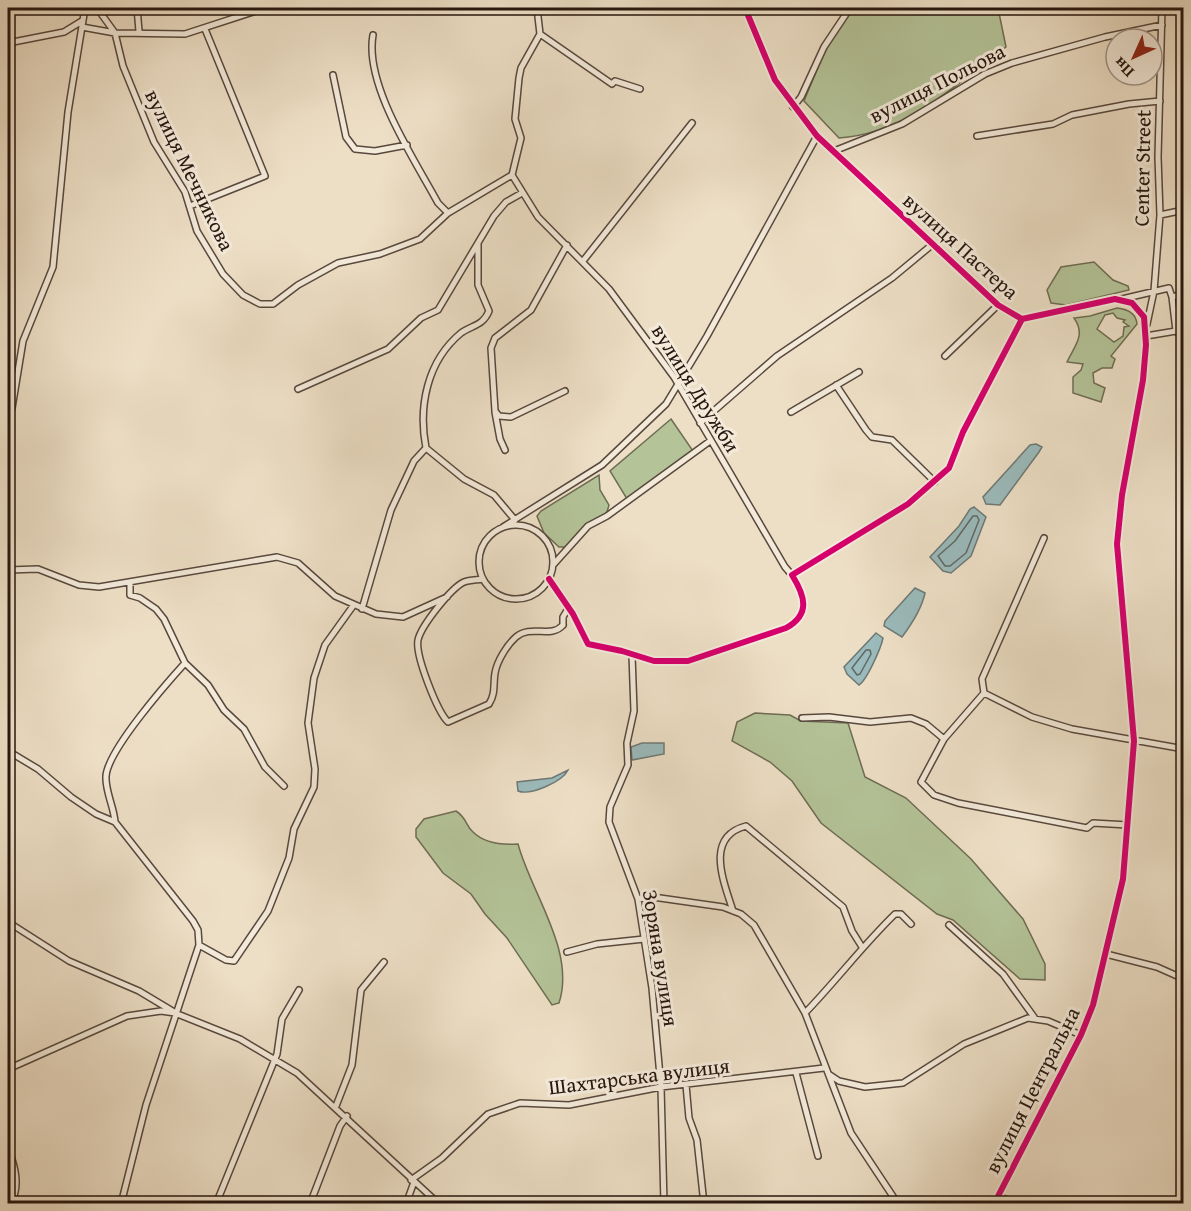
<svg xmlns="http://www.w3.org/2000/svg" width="1191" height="1211" viewBox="0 0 1191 1211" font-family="'Gentium Book Plus',serif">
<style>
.green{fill:#b4c398;stroke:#6e6c54;stroke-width:1.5;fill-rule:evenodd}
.water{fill:#9bbbbc;stroke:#6d7977;stroke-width:1.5}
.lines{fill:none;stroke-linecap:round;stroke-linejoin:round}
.shore{stroke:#616866;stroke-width:1.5}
.minor-casing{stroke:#58483d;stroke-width:8}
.minor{stroke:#f3eada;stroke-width:5}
.cycleway-casing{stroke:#f3eada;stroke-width:10}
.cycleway{stroke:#d6006c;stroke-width:6}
.labels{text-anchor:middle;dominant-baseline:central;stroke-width:6;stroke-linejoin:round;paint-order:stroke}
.street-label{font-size:21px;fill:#27160f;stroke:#f3eada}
</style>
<rect width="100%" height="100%" fill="#eddfc6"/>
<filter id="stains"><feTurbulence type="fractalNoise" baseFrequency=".00333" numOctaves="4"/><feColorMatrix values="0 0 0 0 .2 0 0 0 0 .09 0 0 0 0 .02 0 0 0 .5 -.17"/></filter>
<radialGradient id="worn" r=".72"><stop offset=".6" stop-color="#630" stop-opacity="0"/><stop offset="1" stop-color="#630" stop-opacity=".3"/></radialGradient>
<!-- green -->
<path class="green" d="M853 8H998L1006 47C956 85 905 134 839 138L804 101 826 48Z
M1094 262 1113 280 1128 286 1129 290 1066 305 1051 303 1047 290 1061 267Z
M1117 308C1127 309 1136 313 1137 324L1111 356 1115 359 1112 368H1102L1093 373 1094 383 1105 388 1101 402 1073 393V377L1081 370 1083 364 1067 362C1075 345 1086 335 1074 318L1090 316ZM1113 313 1117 318 1125 320 1123 322 1129 326 1124 327 1123 336 1114 342 1097 329 1105 315Z
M671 419 693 451 627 499 610 471Z
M599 475 600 490 609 505 607 512 565 547H559L544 533 537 516 541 511Z
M755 713 790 715 801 721 848 723 865 777 906 798 971 859 1023 919 1045 964V980L1020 979 953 920 937 914 821 823 792 781 770 762 732 741 737 722Z
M456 811C467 818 465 825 473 832 485 844 503 845 518 844 531 893 576 951 559 1003L552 1005 507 938 485 914 471 894 443 873 416 837V829L424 819Z"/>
<!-- water -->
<path class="water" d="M1036 444 1042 447 1039 452 1000 505 986 504 983 497 1030 445Z
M974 507 986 517 971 556 951 573 943 571 930 557 959 526 970 509Z
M915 588 925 593C922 607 911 625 902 637L884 626 885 621Z
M876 633 883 638C881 648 867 680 859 685L847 674 844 667Z
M642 743H664V754L632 760 631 747Z
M568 770C563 781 531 796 518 791L517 782 552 778Z"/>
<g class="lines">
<!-- shore -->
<path class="shore" d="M973 516H977L979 520 966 553 950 566H945L938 556 955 541Z
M866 650H870L871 654 860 674 857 675 852 668Z"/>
<!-- minor casing -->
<g class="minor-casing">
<path id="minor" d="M97 8 115 33 123 66 154 142 185 192 197 231 223 274 243 295 260 304H273L298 285 338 263 380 254 420 239 448 213 512 175
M137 8 139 31
M745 8 775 80 817 136 998 305 1022 319 1115 299 1132 303 1144 317 1146 345 1143 380 1122 495 1117 544 1134 741 1123 879 1093 1005 1081 1035 994 1204
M82 27 115 33 185 34 265 8
M540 34 612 84 615 81 640 89
M373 35C364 85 415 160 438 203L448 213
M8 43 64 32 82 21
M333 75 346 137 355 149 375 151 407 145
M793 107 801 97 824 47 850 8
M977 136 1053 124 1072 115 1129 104 1160 101
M834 151 902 124 985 74 1012 63 1105 37 1162 25
M512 175 538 217 609 289 674 377 785 567 792 575
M512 175 521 138 515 119 519 78 521 68 540 34 537 8
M190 206 265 176 205 29
M1160 215 1184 210
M583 261 692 123
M1122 299 1169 288 1172 297 1184 294
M1147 324 1154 291 1160 215 1158 157 1162 8
M1176 331 1184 338
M1146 336 1176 331 1172 297
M945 356 998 305
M836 385 866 430 872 437 892 440 935 482
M298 389 388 349 421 318 438 310 494 216 506 202 522 193
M565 391 511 417 499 416 495 411 491 348 495 338 531 310 567 245
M12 408 23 341 53 267 68 112 85 8
M495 412 500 439 505 450
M791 412 859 372
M700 423 777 356 892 278 933 244
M426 448 464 479 494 495 515 520
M479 562a37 37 0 1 1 74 0a37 37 0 1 1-74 0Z
M503 527 602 465 666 404 707 336 817 136
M1044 538 982 679 984 693 944 739 921 782 934 795 958 803 1087 828 1093 823 1128 825
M553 565 588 526 607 516 710 441
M8 570 38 569 79 585 99 587 277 557 298 563 335 596 376 614 403 617 447 597
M483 579C477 580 469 580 464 582 451 588 421 626 418 640 415 655 437 711 448 722L489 704C496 693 493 684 495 673 497 661 507 645 516 637 531 624 551 639 563 625
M549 579 573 614 588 644 622 651 654 661H688L786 628C811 614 805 596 792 575L908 504 949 468 963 432 1022 319
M130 584V595L140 598 156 609 164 619 185 663 208 685 224 710 244 729 265 767 284 786
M362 609 391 510 414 461 426 448C418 407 427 361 461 333 472 325 483 326 489 311L478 285V244
M563 625V617L569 607
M632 655 634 711 627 743 628 765 610 807 609 822 638 899 652 988 661 1087 664 1204
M984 693 1032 717 1072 729 1184 749
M1182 693 1184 689
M802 718 829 717 870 722 911 718 926 724 944 739
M8 751 38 769 71 797 96 814 115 822 193 921 198 930 199 945 146 1105 121 1204
M115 822C114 807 105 791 106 776 108 750 166 684 185 663
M638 899 653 897 723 907 741 914 754 925 805 1013 851 1133 898 1204
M733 911C724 882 704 837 746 826L843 907 852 931 862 947
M8 922 69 961 139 991 174 1012
M949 925 1003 974 1034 1017
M199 945 226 960 234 961 268 911 289 858 294 829 314 787 315 769 308 723 314 678 325 645 353 606
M567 952 597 944 644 939
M1106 954 1157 967 1184 979
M805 1013C836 981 863 945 895 914H901L911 924
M8 1069 127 1016 161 1011 175 1013 240 1039 297 1073 439 1204
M796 1073 818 1156
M830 1075 839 1081 865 1087 903 1083 964 1044 1028 1018 1048 1021 1081 1035
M686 1085 689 1118 697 1140 704 1204
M336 1106 352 1065 361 990 384 962
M8 1148C15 1166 21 1187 10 1204
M411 1180 442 1158 488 1114 520 1103 569 1105 661 1087 824 1068
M998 1196 1016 1204
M216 1204 277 1054 282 1019 299 990
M310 1204 340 1126 347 1116
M406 1204 414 1182"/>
</g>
<!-- minor -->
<use href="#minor" class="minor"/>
<!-- cycleway casing -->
<g class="cycleway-casing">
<path id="cycleway" d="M745 8 775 80 817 136 998 305 1022 319 1115 299 1132 303 1144 317 1146 345 1143 380 1122 495 1117 544 1134 741 1123 879 1093 1005 1081 1035 994 1204
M549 579 573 614 588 644 622 651 654 661H688L786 628C811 614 805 596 792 575L908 504 949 468 963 432 1022 319"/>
</g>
<!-- cycleway -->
<use href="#cycleway" class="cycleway"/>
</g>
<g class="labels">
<!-- street labels -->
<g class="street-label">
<text transform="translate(937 83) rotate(-27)">вулиця Польова</text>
<text transform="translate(1142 168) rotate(-89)">Center Street</text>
<text transform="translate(190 170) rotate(64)">вулиця Мечникова</text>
<text transform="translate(961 246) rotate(42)">вулиця Пастера</text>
<text transform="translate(696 388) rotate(58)">вулиця Дружби</text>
<text transform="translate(661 958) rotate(81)">Зоряна вулиця</text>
<text transform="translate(639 1076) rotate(-7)">Шахтарська вулиця</text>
<text transform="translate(1032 1090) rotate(-63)">вулиця Центральна</text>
</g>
</g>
<!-- margin -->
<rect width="1191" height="1211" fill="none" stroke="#eddfc6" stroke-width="30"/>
<rect x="9" y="9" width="1173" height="1193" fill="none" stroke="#27160f" stroke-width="3"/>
<rect x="15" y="15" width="1161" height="1181" fill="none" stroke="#27160f" stroke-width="1.5"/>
<!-- north arrow -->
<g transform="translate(1134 57) rotate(225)"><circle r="28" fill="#f3eada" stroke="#a19589" stroke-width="1.5"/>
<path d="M0-4.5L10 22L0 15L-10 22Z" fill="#8f2418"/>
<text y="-9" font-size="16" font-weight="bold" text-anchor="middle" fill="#27160f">Пн</text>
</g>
<rect width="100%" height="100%" filter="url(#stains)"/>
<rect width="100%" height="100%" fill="url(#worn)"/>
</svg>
